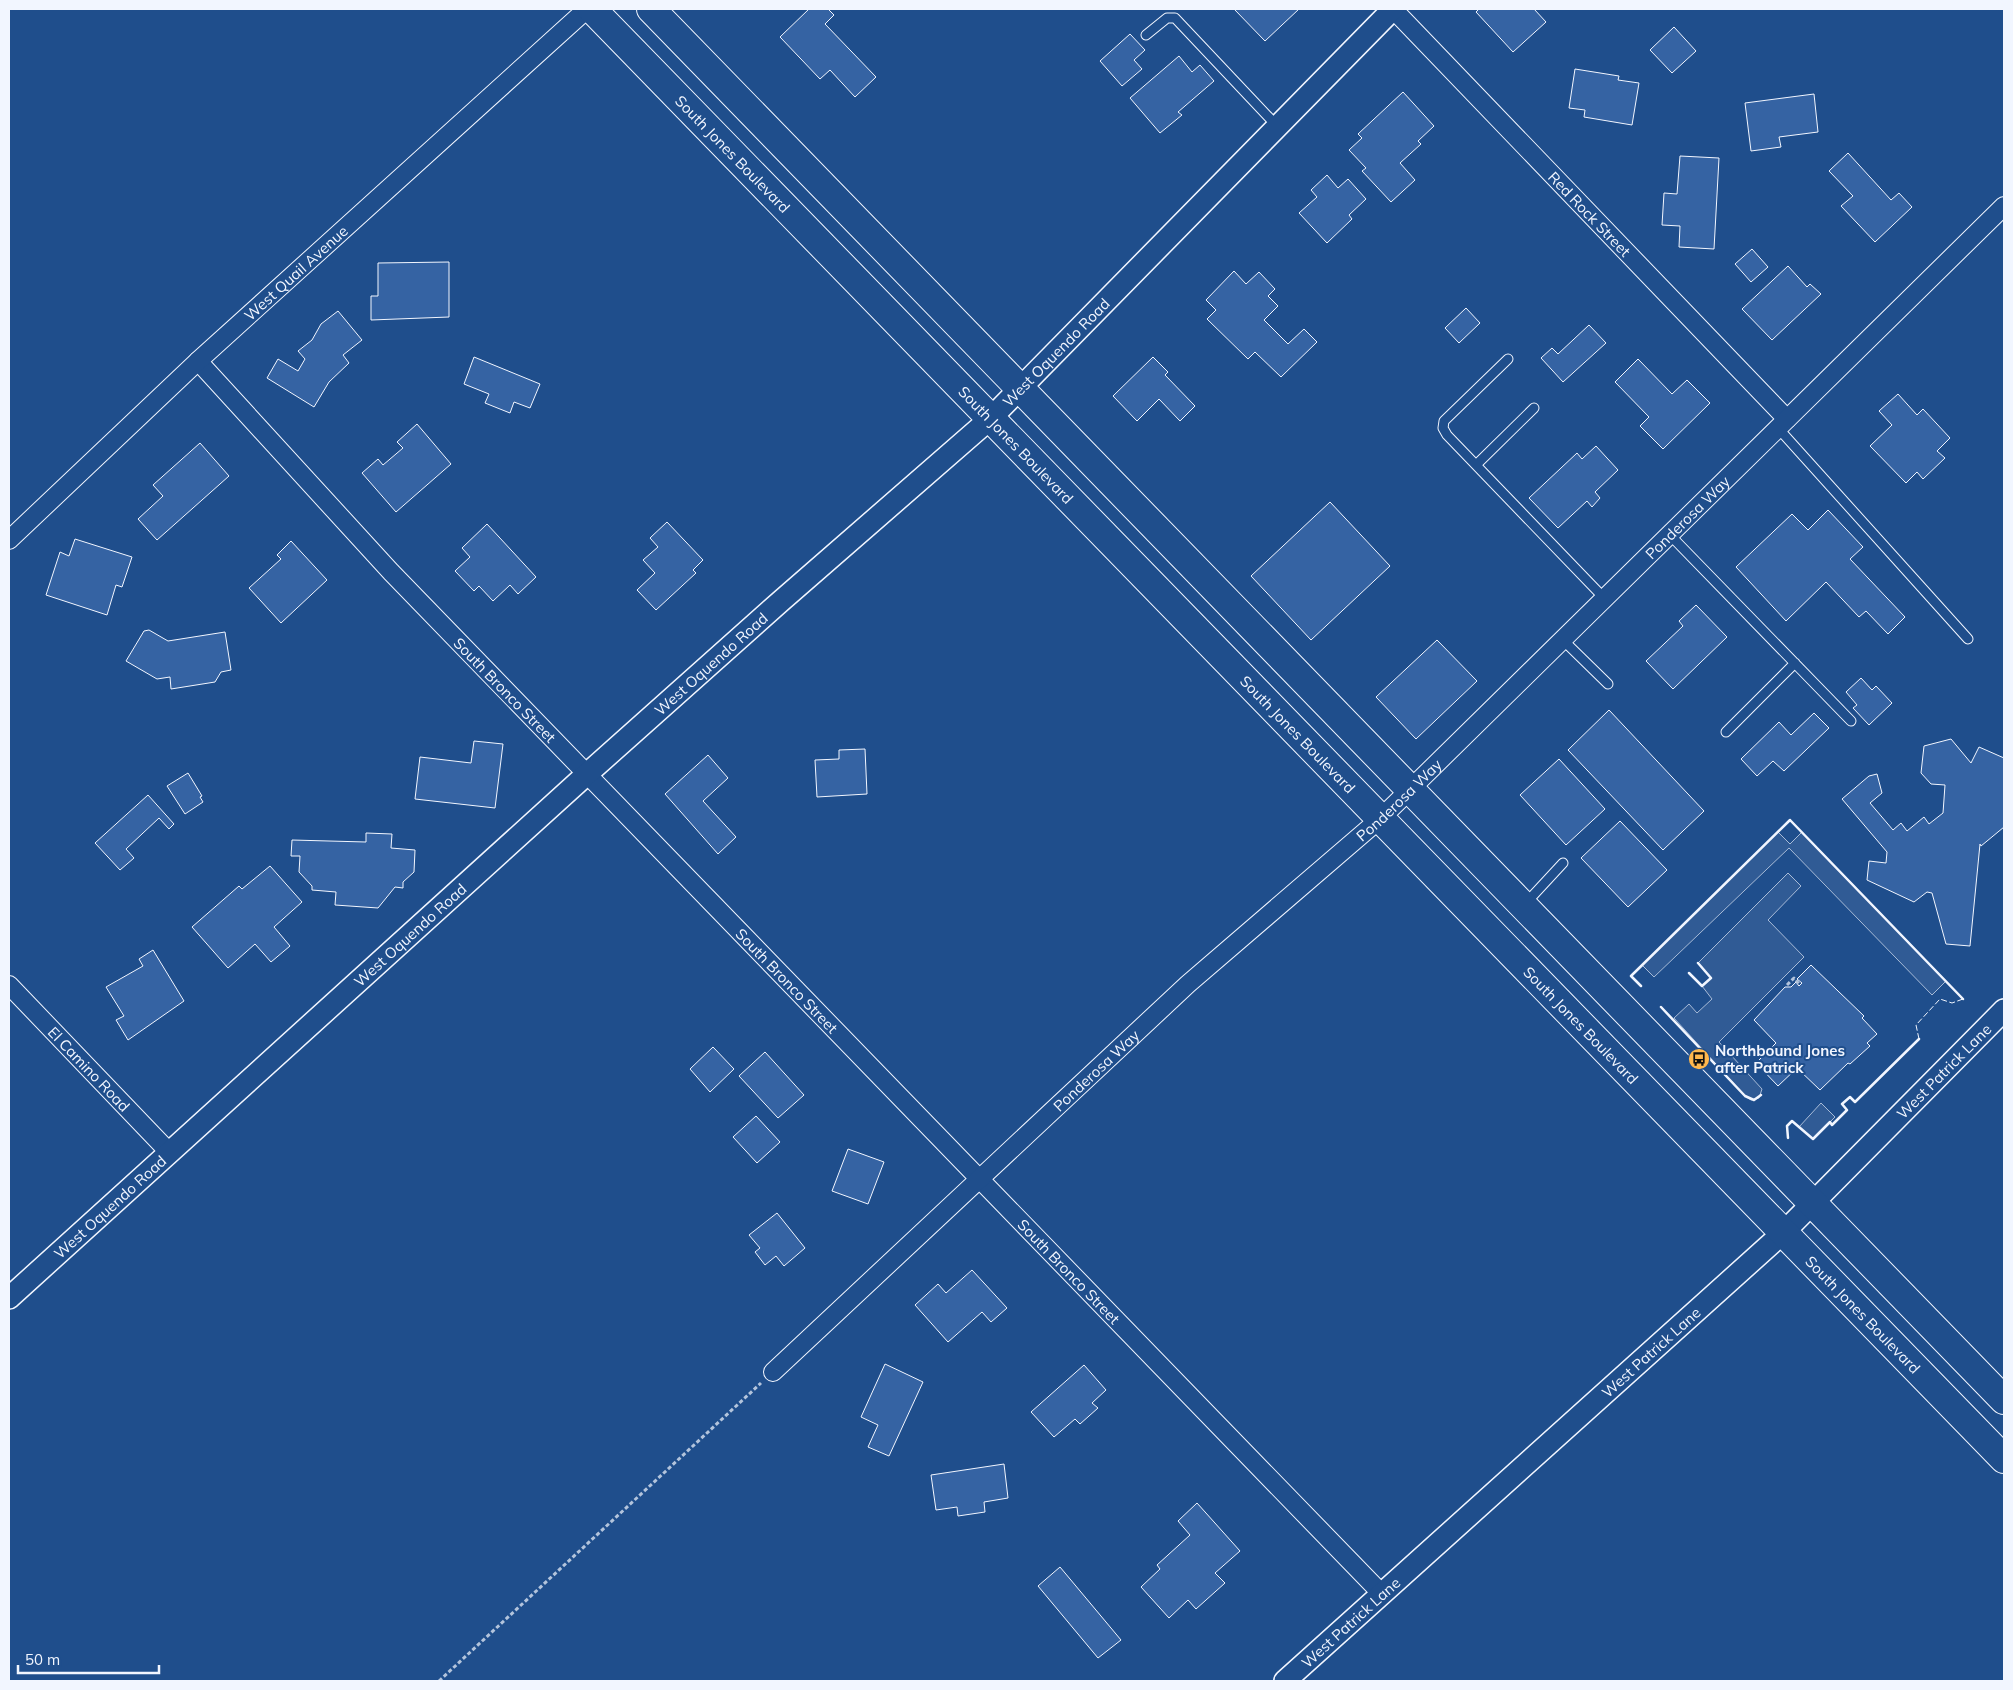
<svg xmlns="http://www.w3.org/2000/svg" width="2013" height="1690" viewBox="0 0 2013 1690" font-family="Mulish,sans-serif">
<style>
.parking{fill:#305b95;stroke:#a8bbd7}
.building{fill:#3563a3;stroke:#f2f6ff}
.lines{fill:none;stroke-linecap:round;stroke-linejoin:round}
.service-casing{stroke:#f2f6ff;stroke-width:11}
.minor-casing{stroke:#f2f6ff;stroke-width:20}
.tertiary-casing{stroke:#f2f6ff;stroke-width:24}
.primary-casing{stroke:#f2f6ff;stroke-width:30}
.path{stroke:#b3c4dc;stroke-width:3;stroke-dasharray:4 2.5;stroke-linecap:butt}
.service{stroke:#1f4e8c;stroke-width:9}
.minor{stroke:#1f4e8c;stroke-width:18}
.tertiary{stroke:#1f4e8c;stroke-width:21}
.primary{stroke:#1f4e8c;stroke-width:28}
.fence{stroke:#f2f6ff;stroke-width:1;stroke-dasharray:6 2.5;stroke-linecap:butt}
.wall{stroke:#f2f6ff;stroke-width:2.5}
.labels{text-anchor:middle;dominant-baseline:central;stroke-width:4;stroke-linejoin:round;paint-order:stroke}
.street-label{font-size:15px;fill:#f2f6ff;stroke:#1f4e8c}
.poi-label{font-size:15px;font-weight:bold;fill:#f2f6ff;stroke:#1f4e8c;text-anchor:start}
</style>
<rect width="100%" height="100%" fill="#1f4e8c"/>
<!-- parking -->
<path class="parking" d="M1778 832 1790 844 1802 832 1946 981 1932 995 1789 848 1654 977 1642 965Z
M1788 873 1801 886 1768 920 1804 957 1719 1042 1762 1089 1759 1098 1751 1100 1745 1096 1674 1018 1689 1004 1697 1013 1712 999 1702 986 1711 978 1698 963Z
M1821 1103 1835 1117 1813 1139 1799 1127Z"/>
<!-- building -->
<path class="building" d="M809 9H828L834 15 825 24 876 77 855 97 830 70 820 79 780 37Z
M1234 9H1299L1265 41Z
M1479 9H1534L1546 22 1513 52 1476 12Z
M1674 27 1696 51 1672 73 1650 50Z
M1130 34 1145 50 1134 60 1142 69 1122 86 1100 61Z
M1179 56 1192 72 1200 65 1214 81 1178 112 1182 115 1160 133 1130 98Z
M1575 69 1619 76 1618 80 1639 83 1632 125 1584 117 1585 110 1569 108Z
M1403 92 1434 126 1418 141 1421 144 1400 163 1415 180 1391 202 1362 171 1366 168 1349 150 1362 138 1358 134Z
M1814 94 1818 132 1779 137 1781 147 1751 151 1745 103Z
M1848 153 1891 200 1899 193 1912 207 1875 242 1841 206 1853 196 1829 171Z
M1680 156 1719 158 1714 249 1679 247 1680 226 1662 225 1664 193 1677 194Z
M1327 175 1338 188 1348 179 1366 199 1349 215 1352 219 1327 243 1299 213 1317 197 1311 190Z
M1752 249 1768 267 1751 282 1735 264Z
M449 262V317L371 320V296H378V263Z
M1788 266 1807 287 1810 284 1821 294 1772 340 1742 309Z
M1234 271 1246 284 1259 272 1275 289 1268 296 1278 306 1264 320 1288 344 1304 329 1317 342 1281 377 1255 352 1248 359 1207 319 1216 310 1206 300Z
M1466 308 1480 323 1459 343 1445 328Z
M338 311 362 340 343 355 349 363 329 382 314 407 267 378 278 359 298 371 305 359 298 351 312 340 321 324Z
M1589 325 1606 343 1563 382 1541 358 1552 348 1558 354Z
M474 357 540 384 530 408 514 402 510 413 485 403 489 394 464 384Z
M1153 357 1168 372 1165 375 1195 406 1180 421 1159 399 1137 421 1113 396Z
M1638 359 1672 394 1687 380 1710 403 1663 449 1640 426 1649 417 1615 382Z
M1898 394 1917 415 1923 409 1950 438 1937 451 1945 458 1923 479 1917 472 1906 483 1870 446 1892 425 1879 411Z
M417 424 451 464 396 512 362 473 378 459 383 465 403 448 397 442Z
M200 443 229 476 157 540 138 519 163 496 153 485Z
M1596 446 1618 470 1595 492 1600 498 1592 507 1587 501 1558 528 1529 498 1577 453 1582 459Z
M1330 502 1390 566 1311 640 1251 576Z
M1828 510 1863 547 1850 559 1905 617 1888 634 1866 611 1859 617 1826 582 1786 621 1736 567 1792 514 1808 530Z
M667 522 703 560 693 570 696 573 656 610 637 590 655 573 643 560 658 547 650 538Z
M487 524 536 577 518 594 510 585 493 601 479 586 474 591 455 571 470 557 462 548Z
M75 539 132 557 122 587 116 585 107 615 46 595 60 552 69 556Z
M291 541 327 580 281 623 249 588 281 559 277 555Z
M1696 605 1727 637 1673 689 1646 661 1683 626 1679 621Z
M149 630 168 641 225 632 231 670 221 672 215 682 171 689 170 677 157 679 126 661 144 631Z
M1437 640 1477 681 1416 739 1376 697Z
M1861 678 1872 690 1876 686 1892 703 1869 725 1853 708 1857 705 1846 692Z
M1609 710 1704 811 1663 850 1568 750Z
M1814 713 1829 728 1784 771 1773 761 1757 776 1741 759 1779 722 1791 735Z
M1951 739 1971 763 1979 747 2004 758V827L1981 846 1980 844 1970 946 1946 944 1932 893 1927 892 1914 902 1867 880 1869 861 1886 863 1887 852 1842 799 1869 776 1877 774 1882 793 1870 803 1893 830 1901 823 1907 831 1924 817 1929 824 1943 813 1945 785 1931 784 1921 773 1924 746Z
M474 741 503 744 495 808 415 799 420 757 471 763Z
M865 749 867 794 817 797 815 760 839 759V750Z
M708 755 728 778 703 801 736 837 718 854 665 794Z
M1559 759 1605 809 1566 845 1520 795Z
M188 773 202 796 200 797 203 802 185 814 167 786Z
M148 795 174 824 169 829 159 818 126 849 134 858 120 870 95 843Z
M1620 821 1667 870 1628 907 1581 858Z
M366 833 392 834 391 848 415 850 414 872 403 882V888L395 887 378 908 335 905 336 892 312 890V886L299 872 300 856H291L292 840 366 842Z
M270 866 302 902 274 927 290 946 271 962 255 944 228 968 192 927 239 886 242 889Z
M153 950 184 1001 128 1040 116 1020 124 1016 106 987 143 966 139 959Z
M1811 965 1864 1016 1862 1018 1877 1034 1867 1043 1870 1046 1850 1064 1848 1063 1820 1090 1797 1068 1778 1086 1756 1063 1776 1043 1754 1020 1785 987H1791L1796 982 1799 986 1802 983 1797 979Z
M713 1047 734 1069 710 1092 690 1069Z
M765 1052 804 1095 778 1118 739 1076Z
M756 1116 780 1142 757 1163 733 1137Z
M848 1149 884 1162 868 1204 832 1191Z
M777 1213 805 1248 784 1266 776 1256 765 1265 755 1252 760 1248 749 1235Z
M972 1270 1007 1308 991 1322 982 1312 948 1342 915 1305 938 1284 946 1293Z
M885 1364 923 1382 889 1456 868 1447 878 1425 861 1417Z
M1084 1365 1106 1390 1092 1403 1098 1408 1080 1424 1075 1419 1054 1437 1031 1412Z
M1004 1464 1008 1498 984 1502 985 1512 958 1516 957 1507 936 1510 931 1475Z
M1197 1503 1240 1551 1215 1573 1225 1583 1196 1609 1188 1600 1169 1618 1141 1587 1160 1569 1157 1565 1190 1535 1178 1521Z
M1060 1567 1121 1640 1098 1658 1038 1586Z"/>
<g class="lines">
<!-- service casing -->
<g class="service-casing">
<path id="service" d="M1146 35 1167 18H1175L1277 126
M1508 359 1444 421 1443 428 1447 435 1605 599
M1778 428 1968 639
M1476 465 1534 408
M1670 535 1851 721
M1563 640 1608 684
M1726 732 1795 663
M1526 903 1563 863"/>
</g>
<!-- minor casing -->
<g class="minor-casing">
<g id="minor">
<path id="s1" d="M1393 9 1787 419"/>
<path id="s2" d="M198 361 391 572 1382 1594"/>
<path id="s3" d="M9 540 198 361 587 9"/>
<path id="s4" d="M9 985 170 1153"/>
<path id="s5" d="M773 1372 1188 984 1381 818 2004 206"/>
</g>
</g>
<!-- tertiary casing -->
<g class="tertiary-casing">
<g id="tertiary">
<path id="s6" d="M9 1298 587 774 781 601 991 418 1393 9"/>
<path id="s7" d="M1285 1681 1784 1232 2004 1010"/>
</g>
</g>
<!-- primary casing -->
<g class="primary-casing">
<g id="primary">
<path id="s8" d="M592 9 2004 1459"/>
<path d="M651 9 2004 1400"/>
</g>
</g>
<!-- path -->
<path class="path" d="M1787 985 1794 978 1800 985
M439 1681 761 1383"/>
<!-- service -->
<use href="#service" class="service"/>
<!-- minor -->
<use href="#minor" class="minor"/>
<!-- tertiary -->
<use href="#tertiary" class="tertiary"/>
<!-- primary -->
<use href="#primary" class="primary"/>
<!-- fence -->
<path class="fence" d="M1919 1039 1916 1025 1940 999 1952 1003 1963 999"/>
<!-- wall -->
<path class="wall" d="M1689 973 1702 986 1711 978 1698 963
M1641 986 1631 976 1790 820 1963 999
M1661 1007 1745 1096 1754 1100 1761 1095
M1788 1138 1787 1126 1792 1121 1813 1139 1830 1122 1832 1125 1847 1110 1842 1104 1850 1097 1855 1102 1919 1039"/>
</g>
<!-- icons -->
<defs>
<g id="bus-disc" transform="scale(1.125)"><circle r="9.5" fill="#ffb74d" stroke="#1f4e8c"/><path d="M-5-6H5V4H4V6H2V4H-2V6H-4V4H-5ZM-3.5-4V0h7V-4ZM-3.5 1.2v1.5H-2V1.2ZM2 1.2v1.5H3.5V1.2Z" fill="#111"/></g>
</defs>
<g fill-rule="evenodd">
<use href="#bus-disc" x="1699" y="1059"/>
</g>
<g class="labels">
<!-- street labels -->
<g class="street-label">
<text stroke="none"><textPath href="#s8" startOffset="202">South Jones Boulevard</textPath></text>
<text stroke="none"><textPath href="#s1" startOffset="284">Red Rock Street</textPath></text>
<text stroke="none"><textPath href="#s3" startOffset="392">West Quail Avenue</textPath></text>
<text stroke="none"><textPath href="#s6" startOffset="1411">West Oquendo Road</textPath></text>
<text stroke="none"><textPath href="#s8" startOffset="608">South Jones Boulevard</textPath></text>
<text stroke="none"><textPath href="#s5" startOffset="1252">Ponderosa Way</textPath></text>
<text stroke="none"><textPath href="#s6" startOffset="946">West Oquendo Road</textPath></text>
<text stroke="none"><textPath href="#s2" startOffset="450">South Bronco Street</textPath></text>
<text stroke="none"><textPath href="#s8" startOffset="1012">South Jones Boulevard</textPath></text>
<text stroke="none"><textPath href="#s5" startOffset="848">Ponderosa Way</textPath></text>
<text stroke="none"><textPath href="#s6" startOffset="541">West Oquendo Road</textPath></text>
<text stroke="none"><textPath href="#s2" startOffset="855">South Bronco Street</textPath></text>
<text stroke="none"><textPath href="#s8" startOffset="1418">South Jones Boulevard</textPath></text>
<text stroke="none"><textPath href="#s4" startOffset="116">El Camino Road</textPath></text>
<text stroke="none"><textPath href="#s5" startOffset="442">Ponderosa Way</textPath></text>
<text stroke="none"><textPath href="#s7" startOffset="898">West Patrick Lane</textPath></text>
<text stroke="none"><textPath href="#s6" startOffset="136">West Oquendo Road</textPath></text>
<text stroke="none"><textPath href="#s2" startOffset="1260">South Bronco Street</textPath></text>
<text stroke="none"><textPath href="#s8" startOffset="1822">South Jones Boulevard</textPath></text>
<text stroke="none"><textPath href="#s7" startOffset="492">West Patrick Lane</textPath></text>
<text stroke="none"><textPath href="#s7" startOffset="88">West Patrick Lane</textPath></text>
</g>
<!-- poi labels -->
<g class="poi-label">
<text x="1715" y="1050">Northbound Jones<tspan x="1715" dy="17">after Patrick</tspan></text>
</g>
</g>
<!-- border -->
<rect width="2013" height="1690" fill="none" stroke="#f2f6ff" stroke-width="20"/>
<!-- scale -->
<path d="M18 1665v8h141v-8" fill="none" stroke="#f2f6ff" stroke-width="2.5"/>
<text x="25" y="1665" font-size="15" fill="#f2f6ff" stroke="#1f4e8c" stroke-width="4" paint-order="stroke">50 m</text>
</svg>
